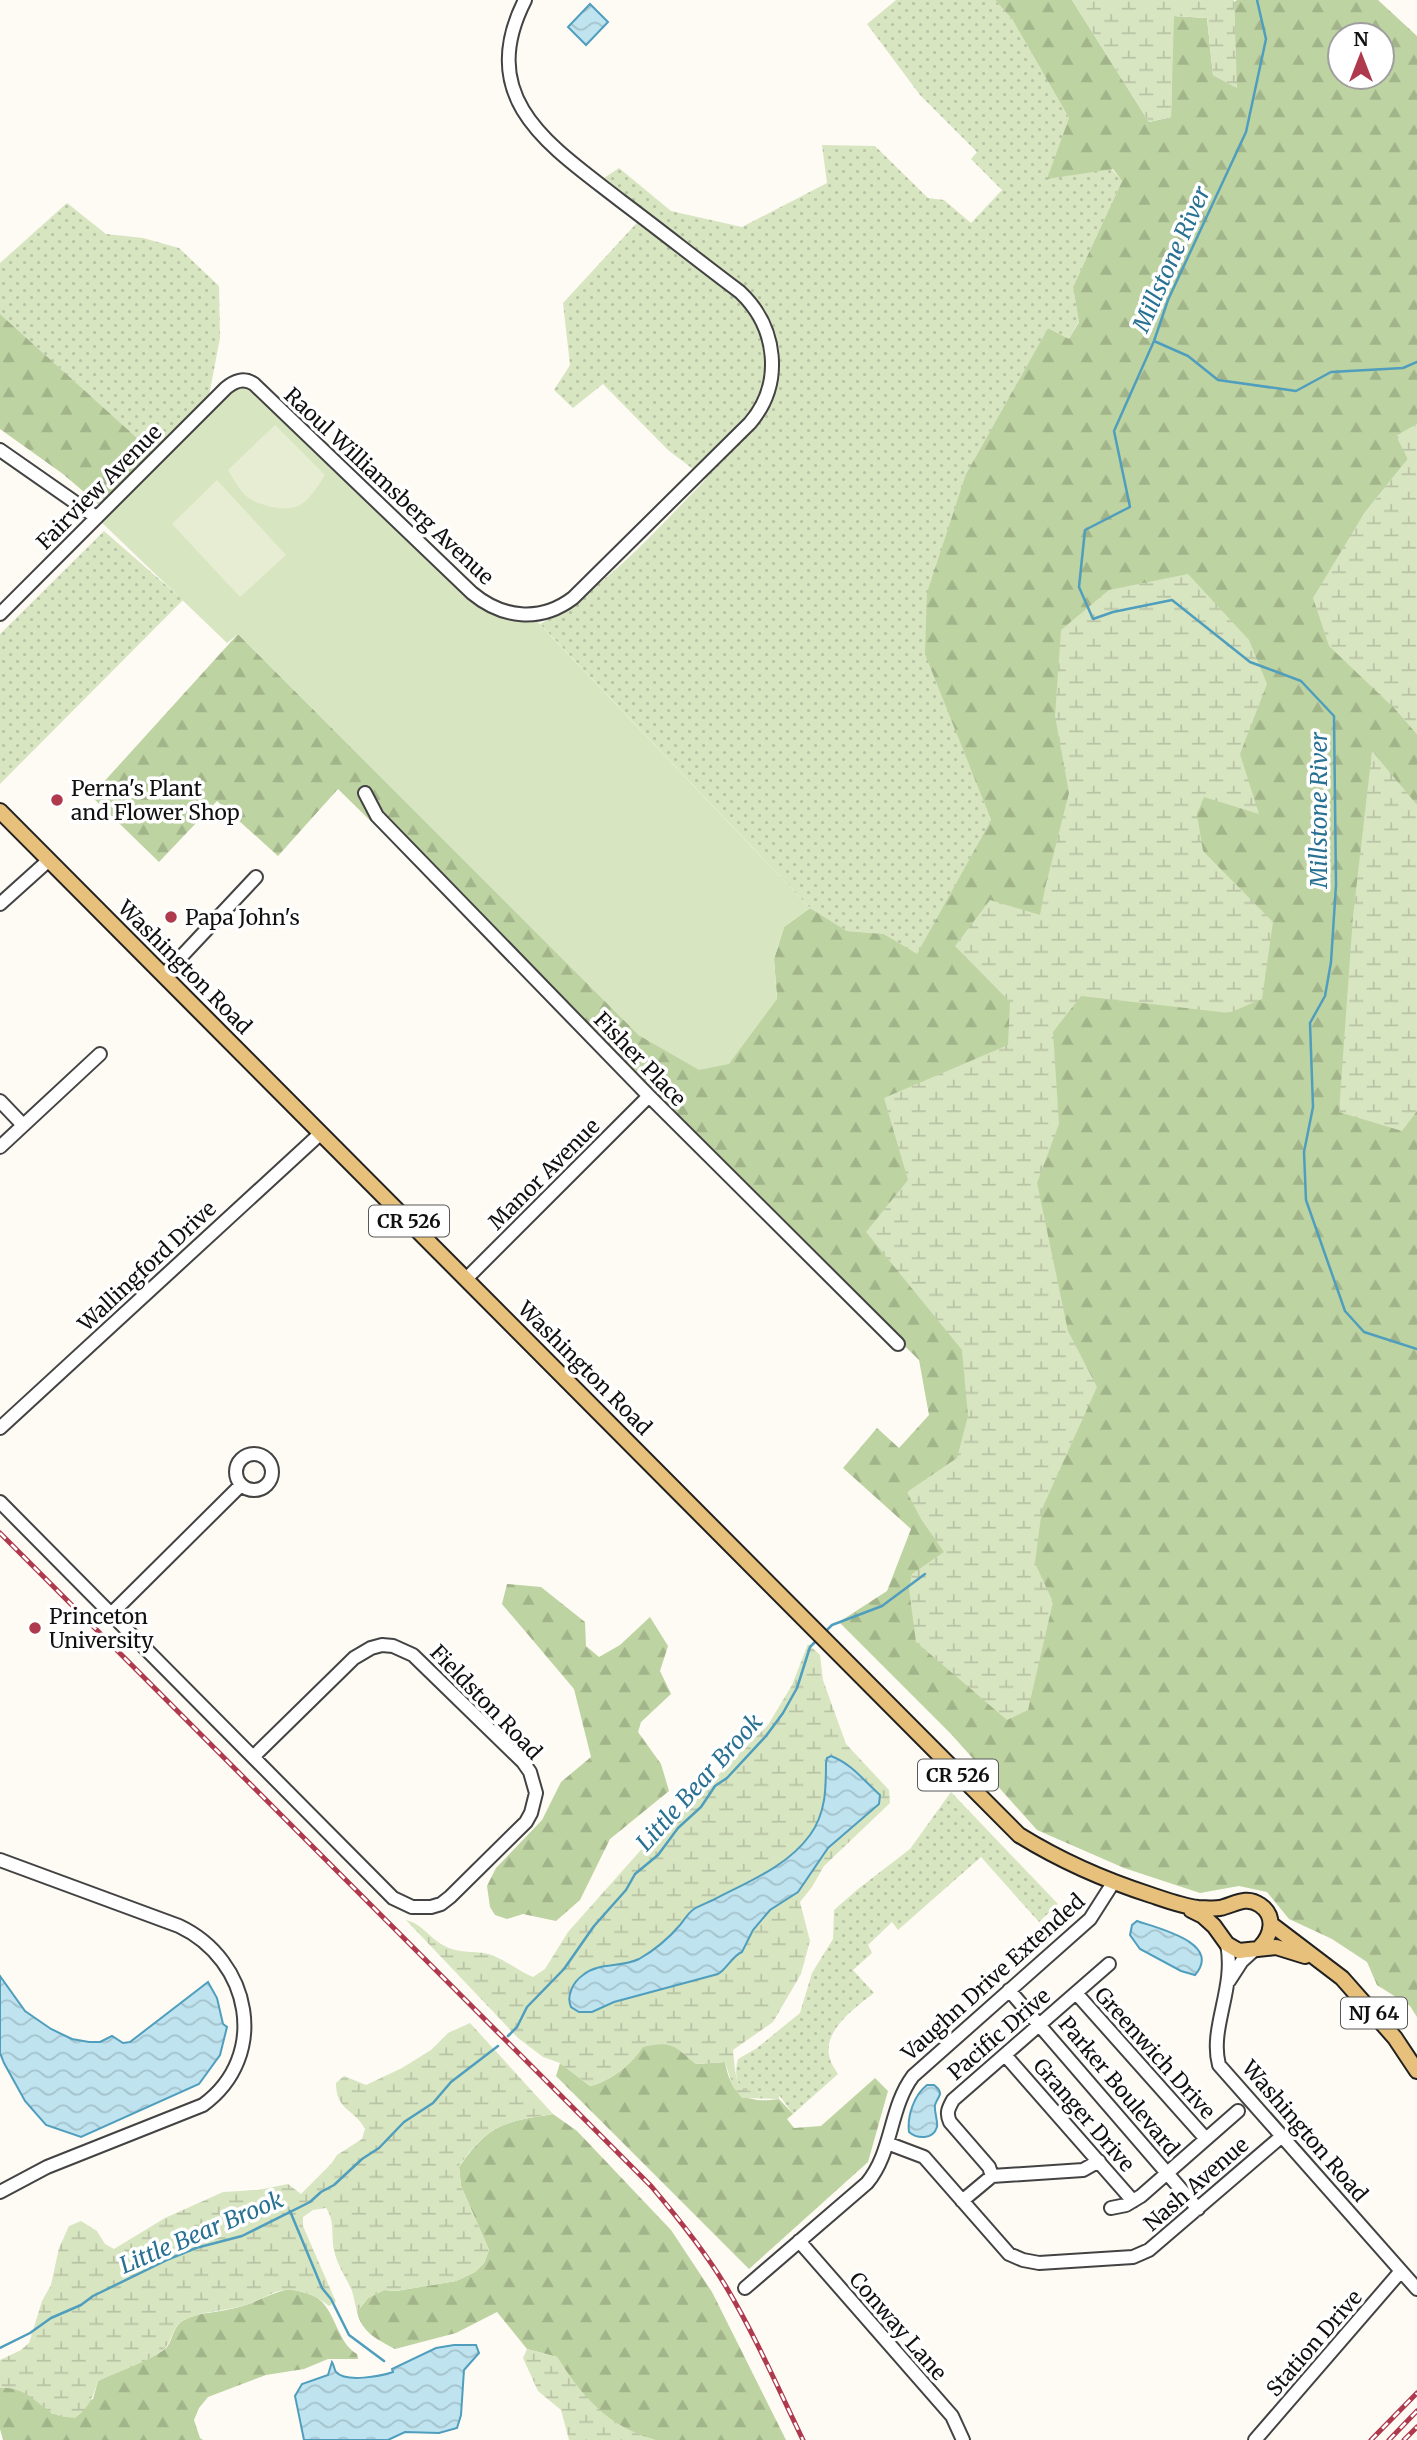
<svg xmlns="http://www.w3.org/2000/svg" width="1417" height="2440" viewBox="0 0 1417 2440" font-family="Merriweather,serif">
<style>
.grass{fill:url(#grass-dots)}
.forest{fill:url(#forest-firs);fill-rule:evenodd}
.wetland{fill:url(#wetland-marsh)}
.park{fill:#d8e5c1}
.pitch{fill:#e7edd2}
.water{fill:url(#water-waves);stroke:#4f9ebd;stroke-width:2}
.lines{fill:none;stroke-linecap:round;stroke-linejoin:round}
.stream{stroke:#4f9ebd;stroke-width:2.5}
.minor-casing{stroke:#434343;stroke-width:16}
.major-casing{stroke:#212121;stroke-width:18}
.minor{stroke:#fff;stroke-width:12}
.major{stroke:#e7c07b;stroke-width:14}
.rail-casing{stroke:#af394d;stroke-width:5}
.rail{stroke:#fff;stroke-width:2.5;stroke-dasharray:8;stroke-linecap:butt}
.poi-dot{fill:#af394d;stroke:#fff;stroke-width:2.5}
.labels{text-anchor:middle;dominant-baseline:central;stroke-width:7;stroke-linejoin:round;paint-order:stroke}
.shield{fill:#fff;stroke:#585858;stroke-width:2}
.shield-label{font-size:19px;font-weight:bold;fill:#101010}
.street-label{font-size:21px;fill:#101010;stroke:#fff}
.poi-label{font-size:21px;fill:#101010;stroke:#fff;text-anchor:start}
.water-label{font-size:23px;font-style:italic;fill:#287193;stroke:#fff}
</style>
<defs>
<pattern id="grass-dots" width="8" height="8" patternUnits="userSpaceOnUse" patternTransform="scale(1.75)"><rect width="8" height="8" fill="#d8e5c1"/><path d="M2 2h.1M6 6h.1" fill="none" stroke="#b8c3a5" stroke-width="1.8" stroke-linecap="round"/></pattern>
<pattern id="forest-firs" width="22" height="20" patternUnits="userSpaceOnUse" patternTransform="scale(1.75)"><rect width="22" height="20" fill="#bed3a2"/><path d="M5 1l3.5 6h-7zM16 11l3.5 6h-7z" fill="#a2b48a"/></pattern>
<pattern id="wetland-marsh" width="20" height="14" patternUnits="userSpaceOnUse" patternTransform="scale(1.75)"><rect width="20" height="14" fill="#d8e5c1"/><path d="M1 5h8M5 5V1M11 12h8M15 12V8" fill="none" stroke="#b8c3a5"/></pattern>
<pattern id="water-waves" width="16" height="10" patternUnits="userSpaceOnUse" patternTransform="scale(1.75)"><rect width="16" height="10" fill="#bfe3ef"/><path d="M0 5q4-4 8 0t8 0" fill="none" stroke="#a3c2cc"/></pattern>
</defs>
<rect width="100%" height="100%" fill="#fdfbf4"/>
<!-- grass -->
<path class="grass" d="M896 0H995L1012 19 1069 118 1122 181 1073 287 1079 321 1069 339 1048 328 966 474 926 654 991 820 917 955 884 934 847 931 810 908 540 624C605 589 655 531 706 479L668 450 603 384 573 408 554 390 570 365 563 303 646 213 604 178 619 168 671 211 742 227 827 183 822 145 875 146 928 198 944 200 971 223 1002 190 971 159 977 152 920 95 867 24Z
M67 203 106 234 143 238 179 248 219 286 220 338 207 406 157 456 0 314V263Z
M104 531 183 600 0 784V634Z
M951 1792 1058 1904 1039 1922 981 1857 898 1930 892 1922 868 1945 872 1953 853 1970 874 1993C855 2008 821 2031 830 2059 831 2064 835 2069 838 2074L793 2114 779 2095 744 2091C735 2082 735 2071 738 2059L757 2048 800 2013 812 1973 833 1939 834 1910 858 1889 910 1849Z"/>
<!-- forest -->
<path class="forest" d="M995 0H1072L1149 122 1171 117 1173 16 1207 18 1213 75 1236 87 1234 2 1237 0H1378L1417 36V424L1397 436 1408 459 1363 515 1398 712 1417 734V2017L1410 2006 1377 1985 1367 1962 1332 1939 1289 1919 1267 1892 1239 1886 1200 1893 1124 1868 1037 1830 951 1734 839 1622 887 1591 911 1529 843 1468 877 1428 899 1448 929 1415 919 1360 338 789 278 856 217 801 159 862 91 796 238 634 640 1036 777 999 774 959 784 927 810 908 847 931 884 934 917 954 991 820 925 654 927 593 966 474 1044 335 1048 328 1069 339 1079 322 1073 287 1122 181 1113 169 1047 179 1069 118 1012 19ZM1340 35H1382V77H1340Z
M0 314 157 456 98 504 63 474 0 429Z
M507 1584 541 1587 585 1622 586 1646 599 1657 620 1645 650 1617 668 1646 660 1671 671 1694 641 1722 638 1732 661 1764 669 1791 610 1839 580 1900 556 1921 523 1914 507 1919 495 1915 490 1907 487 1886 496 1868 542 1820 561 1782 591 1757 574 1689 502 1604Z
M662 2042 675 2046 696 2064 725 2062C731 2095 746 2104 779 2099L793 2114 787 2119 794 2128 821 2126 875 2078 888 2091 868 2162 749 2269 556 2076 560 2063 590 2086C611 2081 631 2065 642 2047Z
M553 2114 577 2131 671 2230 712 2292 786 2440H655L632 2433 611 2421 578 2390 557 2357 527 2349 497 2312 456 2333 395 2349C377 2339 362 2333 357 2312L368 2298 384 2290 396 2291 456 2281 475 2272 484 2263 489 2250 461 2186 459 2167C489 2124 503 2122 553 2114Z
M288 2289C298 2291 312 2293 320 2300 336 2314 338 2343 357 2354L358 2359H328L304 2369 266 2375 208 2397 199 2408 194 2420 200 2438 203 2440H3L0 2429V2388C22 2386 37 2400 53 2414L93 2399 98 2381C113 2373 157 2358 167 2347 174 2338 172 2327 184 2320 199 2312 215 2313 231 2309 252 2305 268 2294 288 2289Z"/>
<!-- wetland -->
<path class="wetland" d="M1072 0H1234L1237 88 1213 75 1207 18 1174 16 1171 117 1149 122Z
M1417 424V734L1398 712 1329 646 1313 598 1363 515 1408 459 1396 436Z
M1188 574 1249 640 1267 684 1240 754 1259 814 1204 797 1197 814 1203 851 1273 922 1262 999 1229 1013 1081 996 1053 1032 1059 1124 1037 1183 1068 1331 1097 1387 1042 1509 1035 1563 1053 1602 1028 1710 1007 1720 916 1642 909 1589 912 1574 944 1552 921 1519 907 1492 957 1458 968 1416 962 1350 866 1232 908 1180 884 1098 1008 1045 1010 1002 955 946 990 900 1040 915 1045 888 1069 793 1055 716 1061 630 1109 590Z
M1372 751 1417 805V1111L1402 1131 1339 1112 1353 916Z
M808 1644 820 1655 823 1680 846 1744 889 1790 890 1803 824 1866 812 1887 800 1902 810 1941 801 1974 773 2022 733 2050C737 2096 738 2089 779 2095V2099L742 2098 733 2087 725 2062 696 2064C675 2046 671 2040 643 2047 631 2065 611 2081 590 2086L560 2063 543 2057 518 2038 406 1920C422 1924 428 1936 441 1944 461 1956 478 1949 494 1956 508 1962 519 1971 533 1977L545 1969 568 1932 664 1824 695 1798 768 1725 792 1685Z
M470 2023 553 2114C503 2122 489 2124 459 2166L461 2186 489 2250 484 2263 475 2272 456 2281 396 2291 384 2290 368 2298 357 2312C355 2305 354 2297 352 2291 346 2277 337 2265 334 2250 331 2236 335 2220 326 2208L313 2210 303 2217V2226L336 2302 329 2306C318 2297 304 2290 289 2290 276 2289 266 2297 254 2302 231 2312 204 2309 182 2321 172 2327 173 2340 165 2348 154 2360 114 2373 98 2381 93 2397 89 2408 75 2418 67 2417 59 2417 52 2413 34 2401 23 2386 0 2388V2360L21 2350 29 2343 42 2301 51 2285 59 2248 69 2226 81 2221 97 2231 105 2244 114 2249 165 2218 223 2192 258 2190 288 2184 301 2194 331 2164 337 2155 362 2139 365 2129C355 2109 336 2111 336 2083L344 2076 366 2085 402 2068 431 2050 448 2033Z
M527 2349 557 2357C584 2398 606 2425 655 2440H569L561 2410 538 2391 523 2358Z"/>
<!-- park -->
<path class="park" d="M243 380 298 425 504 612 531 615 810 908 784 927 774 959 777 999 729 1064 699 1070 640 1036 238 634 227 643 96 517Z"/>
<!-- pitch -->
<path class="pitch" d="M275 425 325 475C318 486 311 498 300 505 288 512 264 507 252 500 241 494 234 480 228 470Z
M217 480 286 555 240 597 172 524Z"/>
<!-- water -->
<path class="water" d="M590 4 608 22 586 45 568 27Z
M831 1756C852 1764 864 1781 880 1795L879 1804 828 1848 798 1892 770 1910 753 1930 742 1952C732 1956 727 1969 718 1974L614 2002 592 2012H579L571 2007C566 1996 573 1982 583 1975 599 1962 620 1968 639 1959 655 1950 668 1939 680 1925 684 1920 688 1913 694 1909 700 1905 707 1903 713 1900 747 1882 787 1867 810 1835 826 1813 826 1788 826 1763L827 1758Z
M1137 1921C1157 1928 1223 1943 1195 1975L1181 1971 1140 1949 1130 1935 1132 1925Z
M0 1976 25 2011 51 2029 72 2039 89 2042H100L112 2036 123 2043 130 2042 208 1982 217 1998 223 2024 227 2027 220 2055 199 2084 81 2137 46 2125 25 2101 4 2063 0 2053Z
M927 2085H934C937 2088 940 2089 940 2094 939 2098 936 2101 935 2105 934 2112 938 2120 937 2127 933 2140 917 2139 909 2132 907 2116 914 2095 927 2085Z
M454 2345H476L479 2353 464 2370 461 2415 457 2428 439 2433 405 2432 388 2440H304L295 2396 302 2384 328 2375 332 2362C334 2365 334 2369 336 2372 346 2383 381 2376 393 2372L392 2369 436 2348Z"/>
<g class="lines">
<!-- stream -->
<path class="stream" d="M1257 0 1266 39 1246 132 1168 300 1154 341 1114 431 1130 507 1085 530 1079 587 1093 619 1113 612 1172 600 1250 662 1301 681 1334 716 1336 885 1331 962 1325 996 1310 1023 1313 1107 1304 1152 1306 1200 1345 1311 1364 1332 1417 1349
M1154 341 1188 356 1218 380 1296 391 1331 372 1403 368 1417 362
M825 1632 832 1625 882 1606 925 1574
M508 2036 517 2027 527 2007 564 1969 594 1926 626 1890 635 1874 658 1855 678 1828 701 1807 715 1786 727 1778 766 1736 783 1713 797 1688 810 1647 818 1639
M290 2211 322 2288 331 2299 349 2335 384 2361
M0 2348 30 2333 51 2318 81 2305 93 2296 169 2259 196 2248 242 2236 310 2202 321 2192 334 2185 362 2159 379 2148 404 2122 433 2103 451 2082 498 2046"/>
<!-- minor casing -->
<g class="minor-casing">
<path id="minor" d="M0 450 96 517
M0 614 226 388C234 381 244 377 254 384L472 593C502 618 540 623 573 598L750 423C784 383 777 327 740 292 700 262 661 231 621 201 552 147 474 100 525 0
M365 793 377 816 649 1096 898 1344
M0 904 49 860
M164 975 256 877
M0 1101 23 1125
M0 1147 100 1054
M466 1279 649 1096
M0 1428 321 1133
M236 1472a18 18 0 1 1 36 0a18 18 0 1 1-36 0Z
M0 1502 253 1757
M111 1614 241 1485
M382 1645 393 1646 413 1655 523 1762 530 1772 536 1793 531 1813 526 1822 450 1897 441 1904 431 1907H412L393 1898 253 1757 354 1658 371 1648Z
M0 1860 179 1926C251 1960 270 2056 203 2105L47 2167 0 2192
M1227 1944C1236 1988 1209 2028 1219 2065L1417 2289
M1229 1981 1242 1961 1253 1951
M1009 1990 1198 2209
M1076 1993 1206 2139
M1005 2055 1133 2201
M887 2143 924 2157 1009 2254 1023 2260 1039 2263 1133 2257 1149 2250 1282 2136
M992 2176 989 2167 950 2122C946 2113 948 2109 953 2100L1109 1964
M962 2201 992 2176 1083 2170 1099 2161
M1111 2208 1126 2205 1141 2196 1238 2111
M799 2241 952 2416 963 2440
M745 2288 867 2183C893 2152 889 2108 913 2076L1090 1919 1113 1883
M1255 2440 1401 2271"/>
</g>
<!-- major casing -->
<g class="major-casing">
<path id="major" d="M0 811 1019 1835C1061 1861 1104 1880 1151 1895 1166 1900 1182 1906 1198 1908 1205 1908 1213 1909 1220 1908 1234 1905 1246 1895 1260 1905 1276 1916 1272 1935 1260 1947
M1191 1910 1203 1916 1214 1926 1227 1944 1239 1951 1276 1947 1305 1956
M1271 1924 1342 1978 1395 2038 1417 2071"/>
</g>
<!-- minor -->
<use href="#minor" class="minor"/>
<!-- major -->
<use href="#major" class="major"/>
<!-- rail casing -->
<g class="rail-casing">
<path id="rail" d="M0 1533 651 2186C678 2218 704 2250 725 2285 755 2335 778 2388 803 2440
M1371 2440 1417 2393
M1389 2440 1417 2411
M1404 2440 1417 2427"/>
</g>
<!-- rail -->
<use href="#rail" class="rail"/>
</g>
<!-- markers -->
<g class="poi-dot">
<circle cx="57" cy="800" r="7"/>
<circle cx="171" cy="917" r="7"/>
<circle cx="35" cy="1628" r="7"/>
</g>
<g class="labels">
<!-- shield labels -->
<g class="shield">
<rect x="369" y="1205.5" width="80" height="31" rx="5"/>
<rect x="918" y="1759.5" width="80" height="31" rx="5"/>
<rect x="1341" y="1997.5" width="66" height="31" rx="5"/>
</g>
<g class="shield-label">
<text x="409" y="1221">CR 526</text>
<text x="958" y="1775">CR 526</text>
<text x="1374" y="2013">NJ 64</text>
</g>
<!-- street labels -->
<g class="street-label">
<text transform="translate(389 486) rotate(43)">Raoul Williamsberg Avenue</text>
<text transform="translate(99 487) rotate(-45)">Fairview Avenue</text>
<text transform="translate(185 967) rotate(45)">Washington Road</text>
<text transform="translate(640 1059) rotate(46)">Fisher Place</text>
<text transform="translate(544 1174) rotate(-45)">Manor Avenue</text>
<text transform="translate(147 1266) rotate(-43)">Wallingford Drive</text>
<text transform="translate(585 1368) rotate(45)">Washington Road</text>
<text transform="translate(486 1702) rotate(46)">Fieldston Road</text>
<text transform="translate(993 1977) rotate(-42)">Vaughn Drive Extended</text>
<text transform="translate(999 2034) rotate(-41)">Pacific Drive</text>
<text transform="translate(1155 2053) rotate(48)">Greenwich Drive</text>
<text transform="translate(1119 2086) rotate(50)">Parker Boulevard</text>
<text transform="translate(1084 2115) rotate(49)">Granger Drive</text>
<text transform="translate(1305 2131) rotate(49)">Washington Road</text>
<text transform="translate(1196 2184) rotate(-41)">Nash Avenue</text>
<text transform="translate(898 2326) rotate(49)">Conway Lane</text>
<text transform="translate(1314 2343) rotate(-49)">Station Drive</text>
</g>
<!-- poi labels -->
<g class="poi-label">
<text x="71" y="788">Perna's Plant<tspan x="71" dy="24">and Flower Shop</tspan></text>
<text x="185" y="917">Papa John's</text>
<text x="49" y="1616">Princeton<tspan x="49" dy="24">University</tspan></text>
</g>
<!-- water labels -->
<g class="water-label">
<text transform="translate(1171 259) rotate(-66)">Millstone River</text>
<text transform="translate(1318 810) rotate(-90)">Millstone River</text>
<text transform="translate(699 1782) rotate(-48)">Little Bear Brook</text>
<text transform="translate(201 2232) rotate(-23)">Little Bear Brook</text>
</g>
</g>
<!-- north arrow -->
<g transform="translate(1361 56)"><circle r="33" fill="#ffffff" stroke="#9f9f9f" stroke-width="2"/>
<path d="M0-5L12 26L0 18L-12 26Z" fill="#af394d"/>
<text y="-10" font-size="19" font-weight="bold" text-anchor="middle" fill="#101010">N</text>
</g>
</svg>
